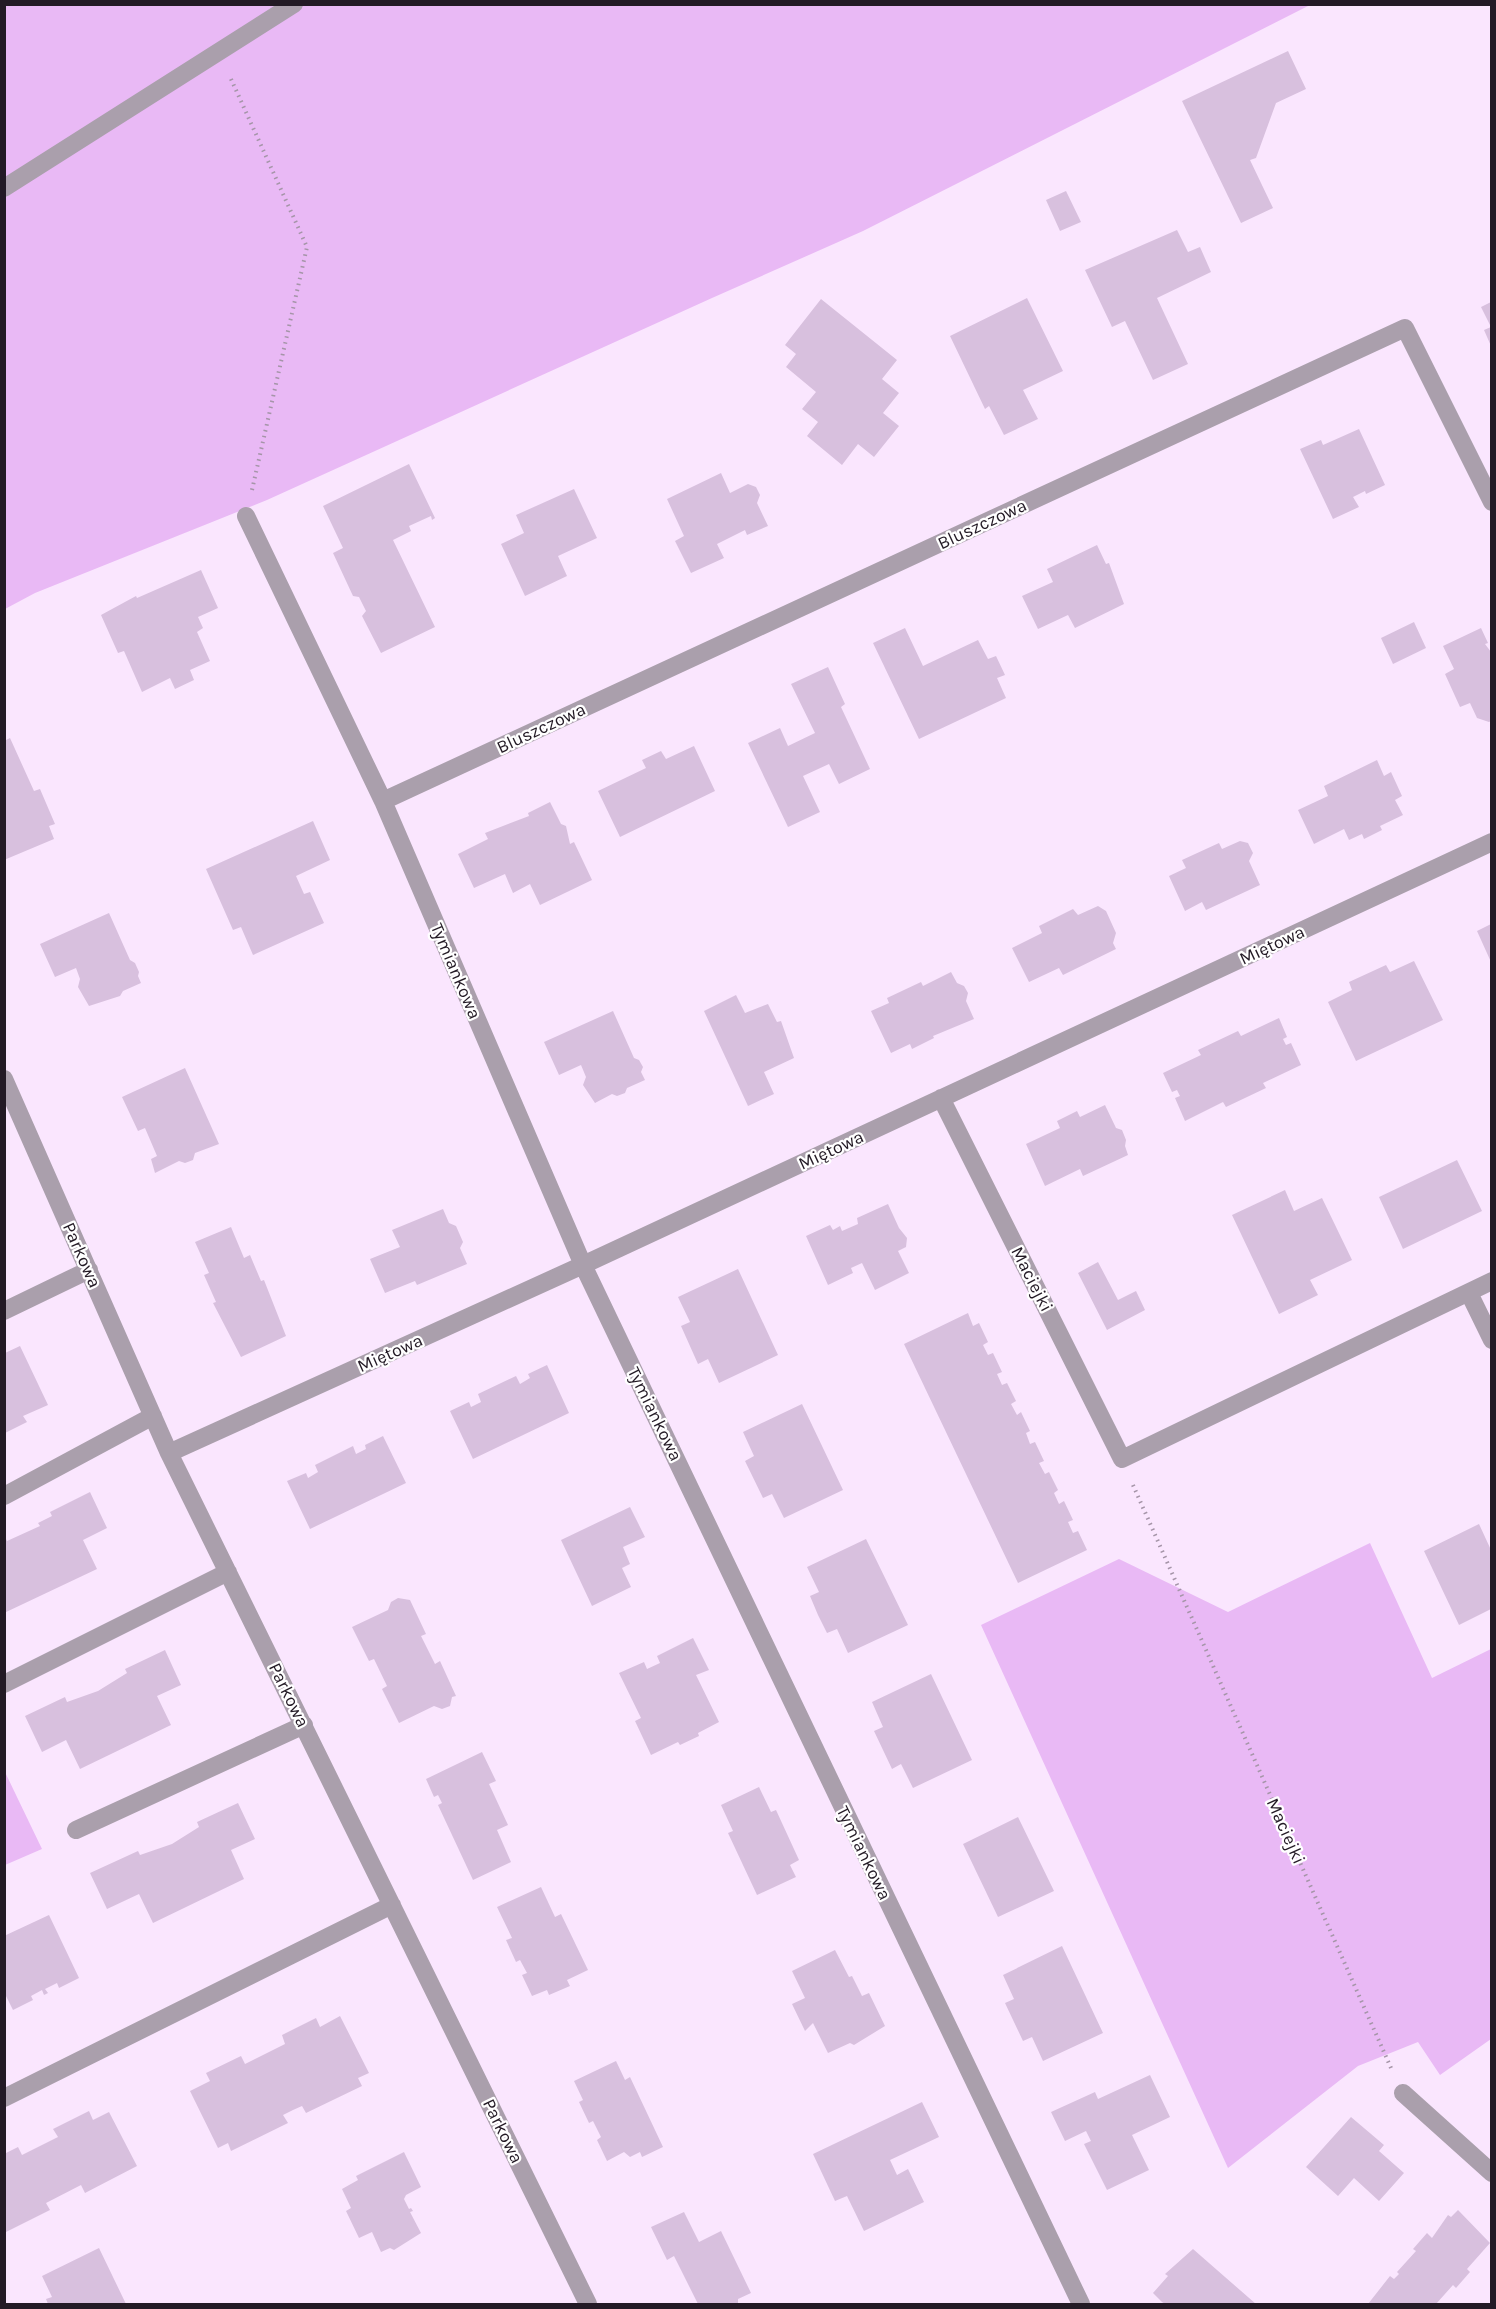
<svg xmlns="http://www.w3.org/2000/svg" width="1496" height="2309" viewBox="0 0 1496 2309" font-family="Karla,sans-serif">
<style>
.green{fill:#e9b9f5}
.building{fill:#d8c0de}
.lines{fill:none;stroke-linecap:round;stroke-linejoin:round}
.path{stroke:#a595a8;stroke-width:4;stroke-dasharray:1.5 4.5;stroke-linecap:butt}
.minor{stroke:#aa9fac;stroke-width:18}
.labels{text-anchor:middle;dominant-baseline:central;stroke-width:4.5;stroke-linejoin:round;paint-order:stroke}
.street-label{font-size:18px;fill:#231a25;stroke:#fff}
</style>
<rect width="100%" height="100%" fill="#fae6fe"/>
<!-- green -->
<path class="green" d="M5 5H1310L863 231 712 298 267 500 35 593 5 609Z
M1370 1543 1432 1678 1491 1649V2039L1440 2075 1418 2042 1358 2066 1228 2168 981 1625 1119 1559 1228 1612Z
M4 1770 42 1849 5 1865H4Z"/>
<!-- building -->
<path class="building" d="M1288 51 1306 89 1276 103 1256 158 1250 160 1273 208 1241 223 1182 101Z
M1066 191 1081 222 1060 231 1046 200Z
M1177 230 1188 252 1200 247 1211 272 1157 298 1188 364 1153 380 1125 321 1112 327 1085 270Z
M1027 298 1063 371 1023 390 1038 419 1004 435 989 406 985 409 950 336Z
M821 299 897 360 882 379 899 393 883 413 899 426 874 457 858 444 842 465 807 436 818 422 802 409 816 392 786 367 796 354 785 345Z
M1491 302V346L1484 330 1491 327 1481 307Z
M1359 429 1385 485 1366 494 1365 491 1353 497 1359 507 1333 519 1300 449 1321 440 1323 445Z
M409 464 435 518 432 520 431 516 409 526 411 531 393 540 435 627 381 653 362 616 366 611 359 597 353 596 333 553 343 548 323 506Z
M721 473 730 493 748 484 756 487 760 495 757 503 768 526 747 535 745 530 717 544 724 558 691 573 675 541 684 536 667 499Z
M574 489 597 538 558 556 567 576 525 596 501 544 524 533 516 515Z
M1097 545 1106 564 1109 563 1124 604 1075 628 1068 615 1038 629 1022 596 1053 582 1047 569Z
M201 570 218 608 198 617 203 628 197 632 210 661 190 670 194 680 175 689 170 678 142 692 124 651 118 653 101 615 136 596 137 598Z
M1414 622 1426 648 1393 664 1381 638Z
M905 628 923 666 978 640 988 659 996 656 1005 675 997 678 1006 698 919 739 873 643Z
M1481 628 1488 643 1485 644 1491 652V721L1489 722 1477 718 1470 703 1460 707 1445 674 1454 669 1443 646Z
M828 667 845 704 841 707 870 769 839 784 829 764 803 776 820 812 788 827 748 743 780 728 788 746 815 733 791 684Z
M10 738 34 791 40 789 55 824 49 826 54 839 4 860V741Z
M694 746 715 791 620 837 598 791 646 768 642 760 661 751 666 759Z
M1377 760 1384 776 1391 772 1402 796 1395 800 1403 815 1380 826 1382 830 1364 839 1362 834 1349 840 1344 829 1314 844 1298 810 1328 796 1324 786Z
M550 802 561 824 566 826 570 844 574 842 592 880 540 905 530 884 513 893 505 874 474 888 458 854 488 839 485 833 529 816 528 813Z
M313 821 330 860 296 876 304 894 310 892 324 923 253 955 241 927 233 930 206 869Z
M1240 841 1248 843 1253 853 1249 861 1260 885 1206 910 1202 902 1185 911 1169 876 1186 868 1182 860 1219 843 1222 849Z
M1098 906 1106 911 1116 933 1113 943 1116 949 1063 975 1059 968 1029 982 1012 948 1042 933 1039 926 1073 909 1078 915Z
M109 913 130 960 135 963 139 972 138 976 141 983 123 991 120 996 89 1006 78 987 80 979 76 968 55 977 40 944Z
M1491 924V962L1477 931Z
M1414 961 1443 1020 1356 1061 1328 1002 1352 990 1349 982 1386 965 1390 972Z
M951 972 957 983 964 986 968 993 966 1001 974 1019 933 1036 934 1038 912 1049 910 1044 891 1053 871 1011 889 1003 887 998 921 982 923 986Z
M736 995 745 1013 768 1004 777 1022 781 1021 794 1058 764 1072 774 1094 748 1106 704 1011Z
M613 1011 634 1058 639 1060 643 1067 641 1072 645 1080 627 1088 625 1093 617 1096 612 1094 595 1103 583 1085 586 1077 581 1065 559 1075 544 1042Z
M1279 1018 1287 1037 1283 1039 1286 1045 1291 1043 1301 1065 1263 1083 1266 1088 1226 1107 1223 1102 1185 1121 1175 1098 1180 1096 1177 1090 1172 1092 1163 1073 1201 1055 1198 1050 1219 1040 1238 1031 1241 1036Z
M185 1068 219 1144 195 1153 193 1160 185 1163 179 1161 155 1173 151 1159 157 1156 145 1128 138 1131 122 1097Z
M1105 1105 1116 1128 1122 1130 1126 1140 1125 1146 1128 1155 1083 1176 1080 1169 1045 1186 1026 1144 1060 1128 1057 1121 1077 1111 1080 1117Z
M1457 1160 1482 1211 1403 1249 1379 1197Z
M1285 1190 1294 1211 1322 1198 1352 1260 1310 1280 1318 1295 1279 1314 1232 1215Z
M888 1204 899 1228 907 1238 906 1247 898 1251 909 1273 875 1290 862 1263 851 1268 853 1273 828 1285 806 1236 830 1225 833 1230 840 1226 842 1231 858 1224 857 1218Z
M443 1209 449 1223 456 1226 463 1242 460 1248 467 1264 417 1285 415 1281 385 1293 370 1259 400 1247 392 1230Z
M231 1227 244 1258 250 1255 261 1281 264 1280 286 1336 241 1357 213 1303 216 1302 204 1275 209 1273 195 1242Z
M1098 1262 1118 1300 1136 1291 1145 1310 1107 1330 1078 1273Z
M738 1269 778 1355 719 1383 708 1359 698 1364 681 1326 690 1322 678 1297Z
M968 1313 973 1326 979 1323 988 1342 983 1345 988 1355 993 1353 1002 1372 997 1374 1002 1385 1007 1383 1016 1401 1011 1404 1017 1415 1021 1412 1030 1431 1026 1433 1030 1444 1035 1442 1044 1461 1039 1463 1045 1474 1049 1472 1058 1490 1054 1493 1059 1504 1064 1501 1073 1520 1068 1522 1073 1533 1078 1531 1087 1550 1018 1583 904 1344Z
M20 1346 48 1405 23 1416 27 1422 5 1433V1353Z
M547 1365 569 1413 473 1459 450 1411 469 1402 471 1407 481 1402 478 1394 516 1376 520 1384 530 1378 528 1374Z
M802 1404 843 1490 784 1518 772 1494 763 1498 745 1461 754 1456 743 1432Z
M383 1436 406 1483 310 1529 287 1481 306 1473 308 1478 318 1472 315 1465 353 1446 356 1454 366 1449 365 1445Z
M90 1492 107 1528 83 1540 97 1569 4 1613V1535L7 1541 40 1526 38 1523 52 1516 50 1512Z
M630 1507 645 1537 623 1547 630 1564 622 1568 631 1587 592 1606 561 1540Z
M1479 1524 1491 1550V1609L1459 1625 1424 1551Z
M866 1539 908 1625 848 1653 837 1629 827 1633 818 1615 810 1596 819 1592 807 1567Z
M398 1598 410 1600 426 1634 421 1636 435 1664 440 1661 456 1696 452 1697 450 1706 442 1709 434 1706 399 1723 382 1689 387 1686 374 1659 369 1661 352 1627 388 1610 391 1602Z
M693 1638 709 1670 696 1675 719 1722 698 1733 699 1736 680 1745 678 1742 651 1755 635 1721 641 1718 619 1673 644 1662 647 1669 660 1663 657 1656Z
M165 1650 181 1685 157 1696 171 1725 80 1769 66 1740 42 1752 25 1716 65 1697 67 1702 98 1691 127 1673 125 1669Z
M931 1674 972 1760 913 1788 901 1764 892 1769 874 1731 883 1727 872 1702Z
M482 1752 496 1781 489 1784 508 1825 497 1830 511 1862 473 1880 438 1805 442 1803 438 1795 434 1797 426 1779Z
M759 1787 771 1812 776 1810 799 1860 790 1865 796 1877 757 1895 728 1833 733 1831 721 1805Z
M238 1803 255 1839 231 1850 244 1879 153 1923 139 1894 107 1909 90 1873 138 1851 140 1855 172 1844 199 1827 197 1822Z
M1018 1817 1054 1891 998 1917 963 1844Z
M541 1887 555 1917 561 1914 588 1970 567 1980 570 1986 549 1995 547 1990 532 1996 522 1975 527 1973 520 1960 516 1962 506 1940 512 1938 497 1907Z
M49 1915 79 1978 59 1988 57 1983 45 1989 48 1993 44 1995 42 1990 31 1996 33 2000 13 2010 4 1992V1936Z
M1062 1946 1103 2033 1043 2061 1032 2037 1023 2041 1005 2003 1014 1999 1003 1975Z
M835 1950 849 1977 852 1976 862 1996 869 1993 885 2026 854 2045 850 2043 828 2053 813 2023 805 2031 792 2004 805 1998 792 1971Z
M340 2016 369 2073 358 2078 362 2086 306 2113 302 2106 293 2110 283 2115 288 2123 231 2151 228 2143 218 2148 190 2091 210 2081 206 2073 241 2056 245 2064 285 2044 282 2035 316 2018 320 2027Z
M616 2061 625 2080 630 2077 663 2147 642 2157 640 2152 630 2157 624 2152 607 2161 597 2140 601 2137 593 2121 589 2123 579 2102 583 2100 574 2081Z
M1150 2075 1170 2117 1132 2135 1149 2170 1107 2190 1084 2144 1091 2141 1086 2131 1065 2141 1051 2112 1095 2092 1098 2099Z
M922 2102 939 2137 890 2160 897 2175 908 2169 924 2202 864 2231 847 2196 835 2201 813 2154Z
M89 2111 93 2120 109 2112 137 2166 85 2193 81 2185 46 2203 50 2210 4 2233V2154L18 2147 22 2155 58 2137 53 2129Z
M1351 2117 1384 2145 1379 2151 1404 2173 1379 2201 1354 2178 1338 2196 1306 2167Z
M404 2152 421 2187 406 2195 404 2199 409 2209 411 2208 413 2211 410 2212 421 2233 394 2250 390 2248 381 2252 372 2232 359 2238 346 2211 351 2208 342 2189 358 2180 356 2176Z
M1458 2210 1490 2243 1467 2269 1470 2272 1456 2288 1453 2285 1436 2304H1368L1390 2276 1394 2279 1399 2274 1397 2272 1416 2251 1413 2249 1427 2233 1432 2238 1448 2215 1451 2217Z
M684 2212 699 2242 721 2231 751 2293 738 2299V2304H698L674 2256 667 2260 651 2227Z
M99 2248 126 2304H48L46 2299 52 2297 42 2276Z
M1193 2249 1225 2277 1256 2304H1165L1162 2302 1153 2293 1168 2276 1165 2274Z"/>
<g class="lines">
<!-- path -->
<path class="path" d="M231 79 307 247 252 490
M1133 1485 1391 2068"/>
<!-- minor -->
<path class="minor" d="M4 188 294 4
M246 516 383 801 583 1265 1081 2304
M383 801 1405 328 1492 502
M4 1079 169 1453 588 2304
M941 1098 1122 1459 1492 1281
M1469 1293 1492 1340
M4 1311 89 1270
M169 1453 583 1265 1492 842
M4 1496 153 1416
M4 1684 228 1572
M76 1830 304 1725
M1403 2093 1492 2173
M4 2098 392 1905"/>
</g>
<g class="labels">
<!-- street labels -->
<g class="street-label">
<text transform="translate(982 524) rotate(-25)">Bluszczowa</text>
<text transform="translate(541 728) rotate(-25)">Bluszczowa</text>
<text transform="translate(1272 945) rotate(-25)">Miętowa</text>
<text transform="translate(456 971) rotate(67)">Tymiankowa</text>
<text transform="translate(831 1150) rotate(-25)">Miętowa</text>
<text transform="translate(82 1255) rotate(66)">Parkowa</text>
<text transform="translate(1032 1279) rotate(63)">Maciejki</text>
<text transform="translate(390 1353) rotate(-24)">Miętowa</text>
<text transform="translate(655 1414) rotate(64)">Tymiankowa</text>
<text transform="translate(289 1695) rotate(64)">Parkowa</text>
<text transform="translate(1286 1831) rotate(66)">Maciejki</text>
<text transform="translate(864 1853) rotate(64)">Tymiankowa</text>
<text transform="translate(503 2131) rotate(64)">Parkowa</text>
</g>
</g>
<!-- border -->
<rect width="1496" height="2309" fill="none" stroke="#231a25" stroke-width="12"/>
</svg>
